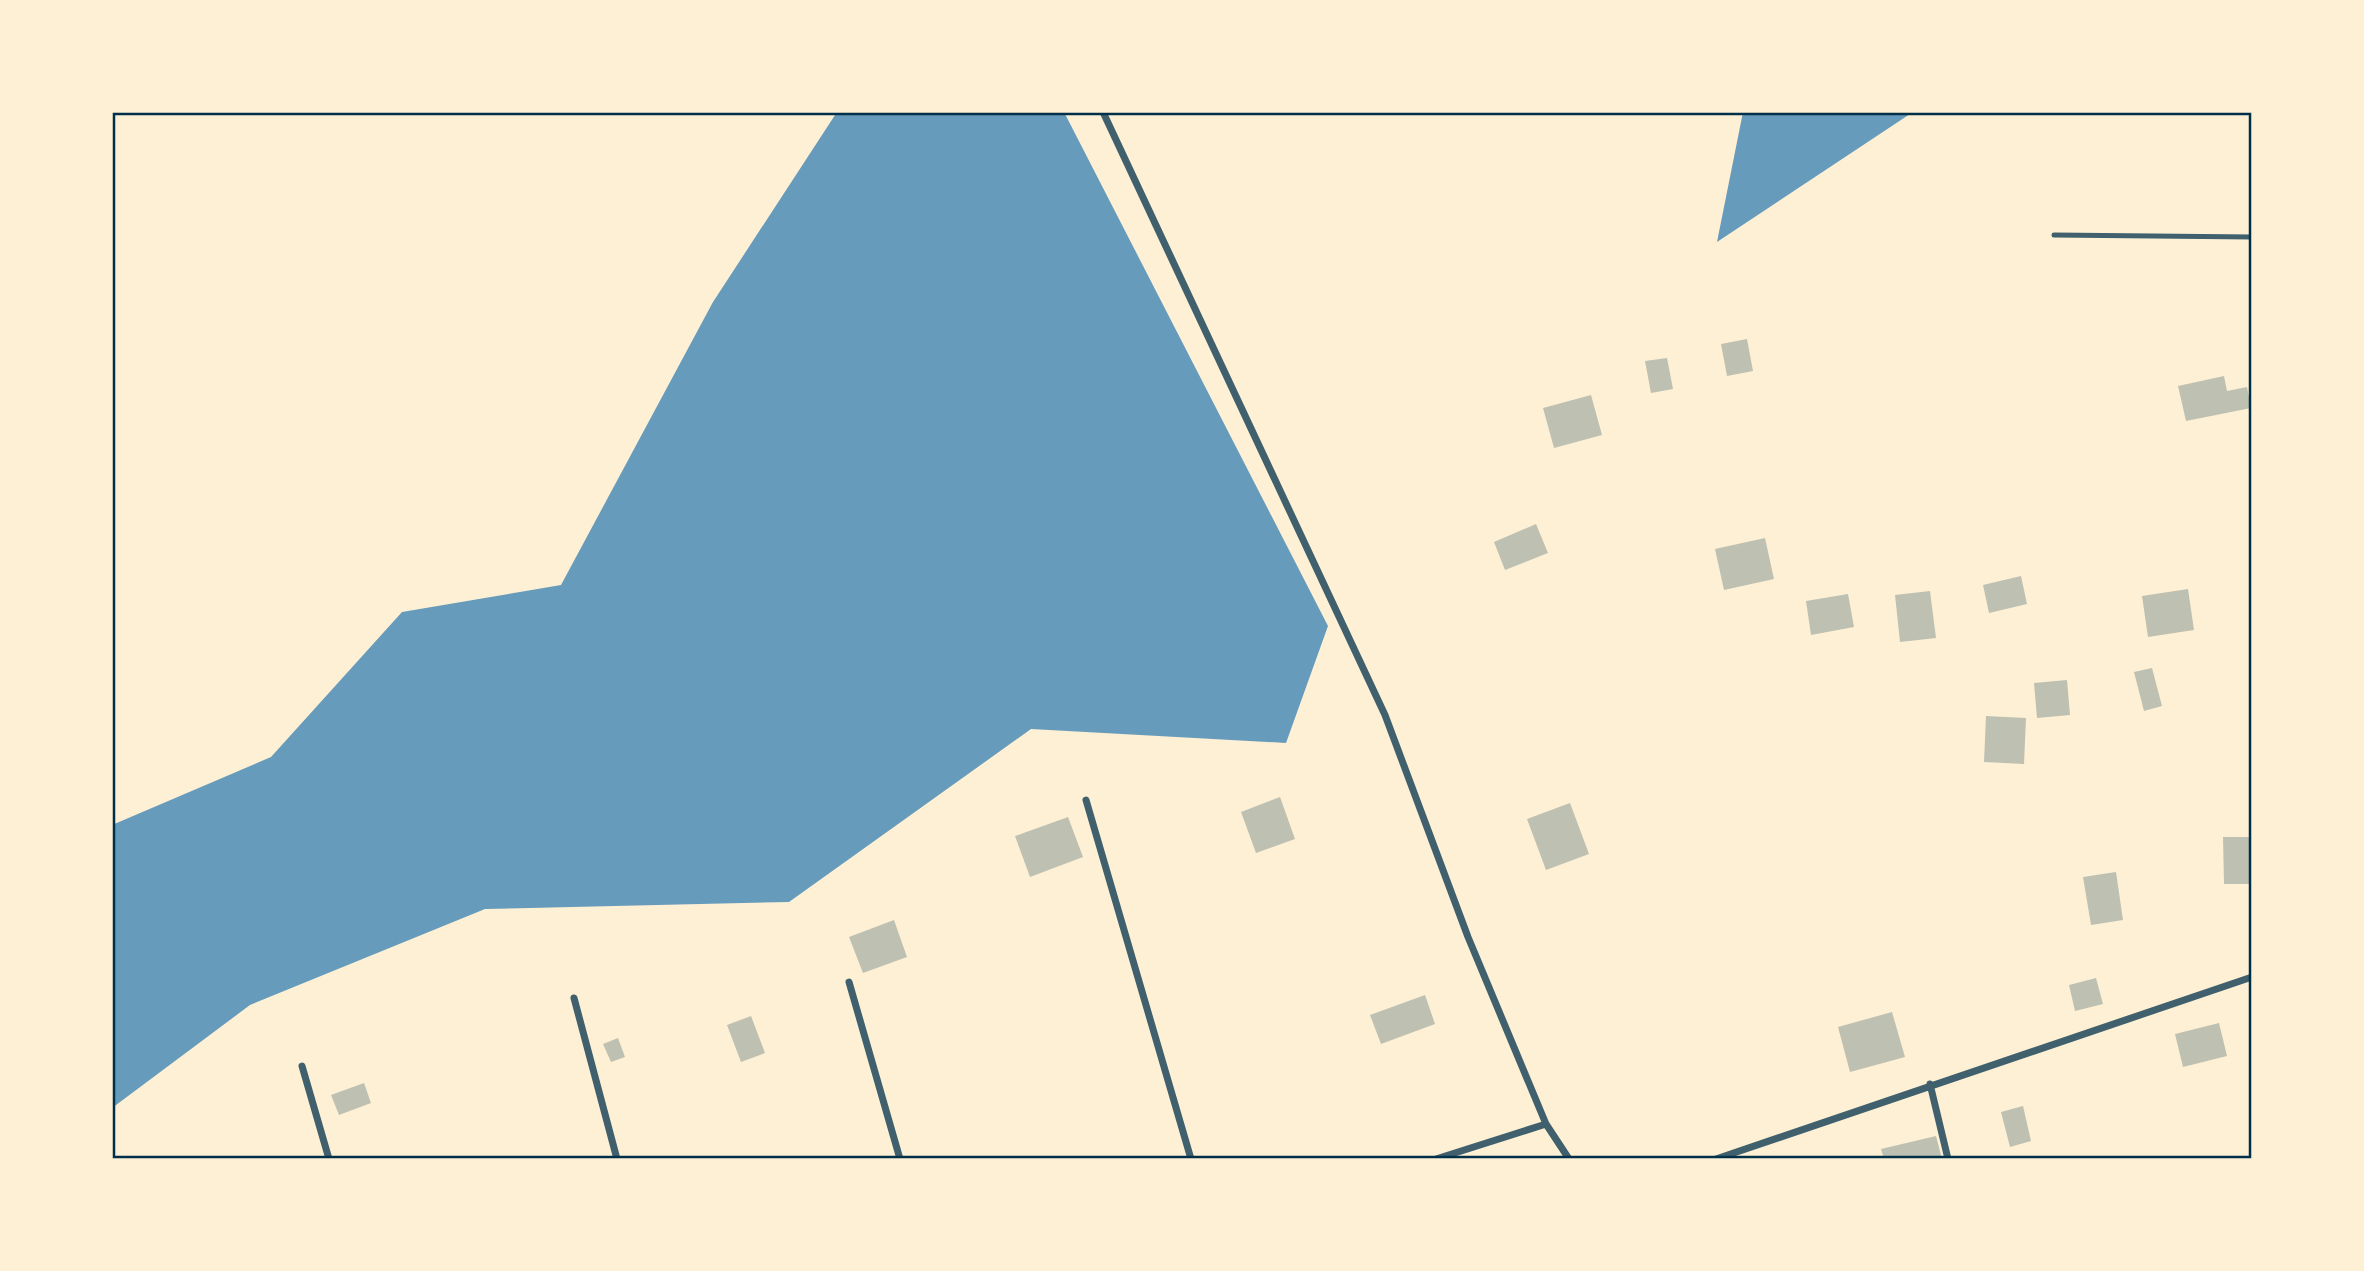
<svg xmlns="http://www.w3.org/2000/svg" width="2364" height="1271" viewBox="0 0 2364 1271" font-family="Arial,sans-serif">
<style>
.water{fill:#669bbc}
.building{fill:#bec0b2}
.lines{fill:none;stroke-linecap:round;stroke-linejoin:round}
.service{stroke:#3f606c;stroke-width:5}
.minor{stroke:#3f606c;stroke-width:7}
.neatline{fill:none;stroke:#003049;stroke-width:2.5}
</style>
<rect width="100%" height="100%" fill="#fdf0d5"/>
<!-- water -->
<path class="water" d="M837 112H1064L1328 626 1286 743 1031 729 789 902 485 909 250 1005 112 1108V825L271 757 402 612 561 585 713 302Z
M1743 112H1913L1717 242Z"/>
<!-- building -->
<path class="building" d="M1747 339 1753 371 1727 376 1721 344Z
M1667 358 1673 389 1651 393 1645 361Z
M2224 376 2227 391 2247 387 2251 408 2186 421 2178 386Z
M1591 395 1602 435 1554 448 1543 408Z
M1536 524 1548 553 1505 570 1494 542Z
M1765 538 1774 579 1724 590 1715 549Z
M2021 576 2027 604 1989 613 1983 585Z
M2188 589 2194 630 2148 637 2142 596Z
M1930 591 1936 638 1900 642 1895 595Z
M1848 594 1854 627 1811 635 1806 601Z
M2152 668 2162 706 2144 711 2134 672Z
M2067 680 2070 715 2037 718 2034 683Z
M1986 716 2026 718 2024 764 1984 762Z
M1280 797 1295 839 1256 853 1241 812Z
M1570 803 1589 854 1546 870 1527 819Z
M1068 817 1083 857 1030 877 1015 836Z
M2223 837H2252V884H2224Z
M2116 872 2123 920 2091 925 2083 877Z
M894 920 907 957 863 973 849 937Z
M2096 978 2103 1004 2075 1011 2069 985Z
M1425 995 1435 1024 1381 1044 1370 1015Z
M1892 1012 1905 1057 1850 1072 1838 1027Z
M751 1016 765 1053 741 1062 727 1025Z
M2219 1023 2227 1056 2183 1067 2175 1034Z
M618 1038 625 1057 611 1062 603 1044Z
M364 1083 371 1103 339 1115 331 1095Z
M2023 1106 2031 1141 2010 1147 2001 1112Z
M1936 1136 1942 1159H1884L1881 1149Z"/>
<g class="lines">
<!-- service -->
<path class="service" d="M2054 235 2252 237"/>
<!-- minor -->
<path class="minor" d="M1103 112 1385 715 1468 937 1546 1124 1569 1159
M1086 800 1191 1159
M849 982 900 1159
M574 998 617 1159
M302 1066 329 1159
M1930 1084 1948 1159
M1436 1159 1546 1124
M1716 1159 2252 977"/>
</g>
<!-- border -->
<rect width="2364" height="1271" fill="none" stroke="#fdf0d5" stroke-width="228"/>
<rect x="114" y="114" width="2136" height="1043" class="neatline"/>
</svg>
